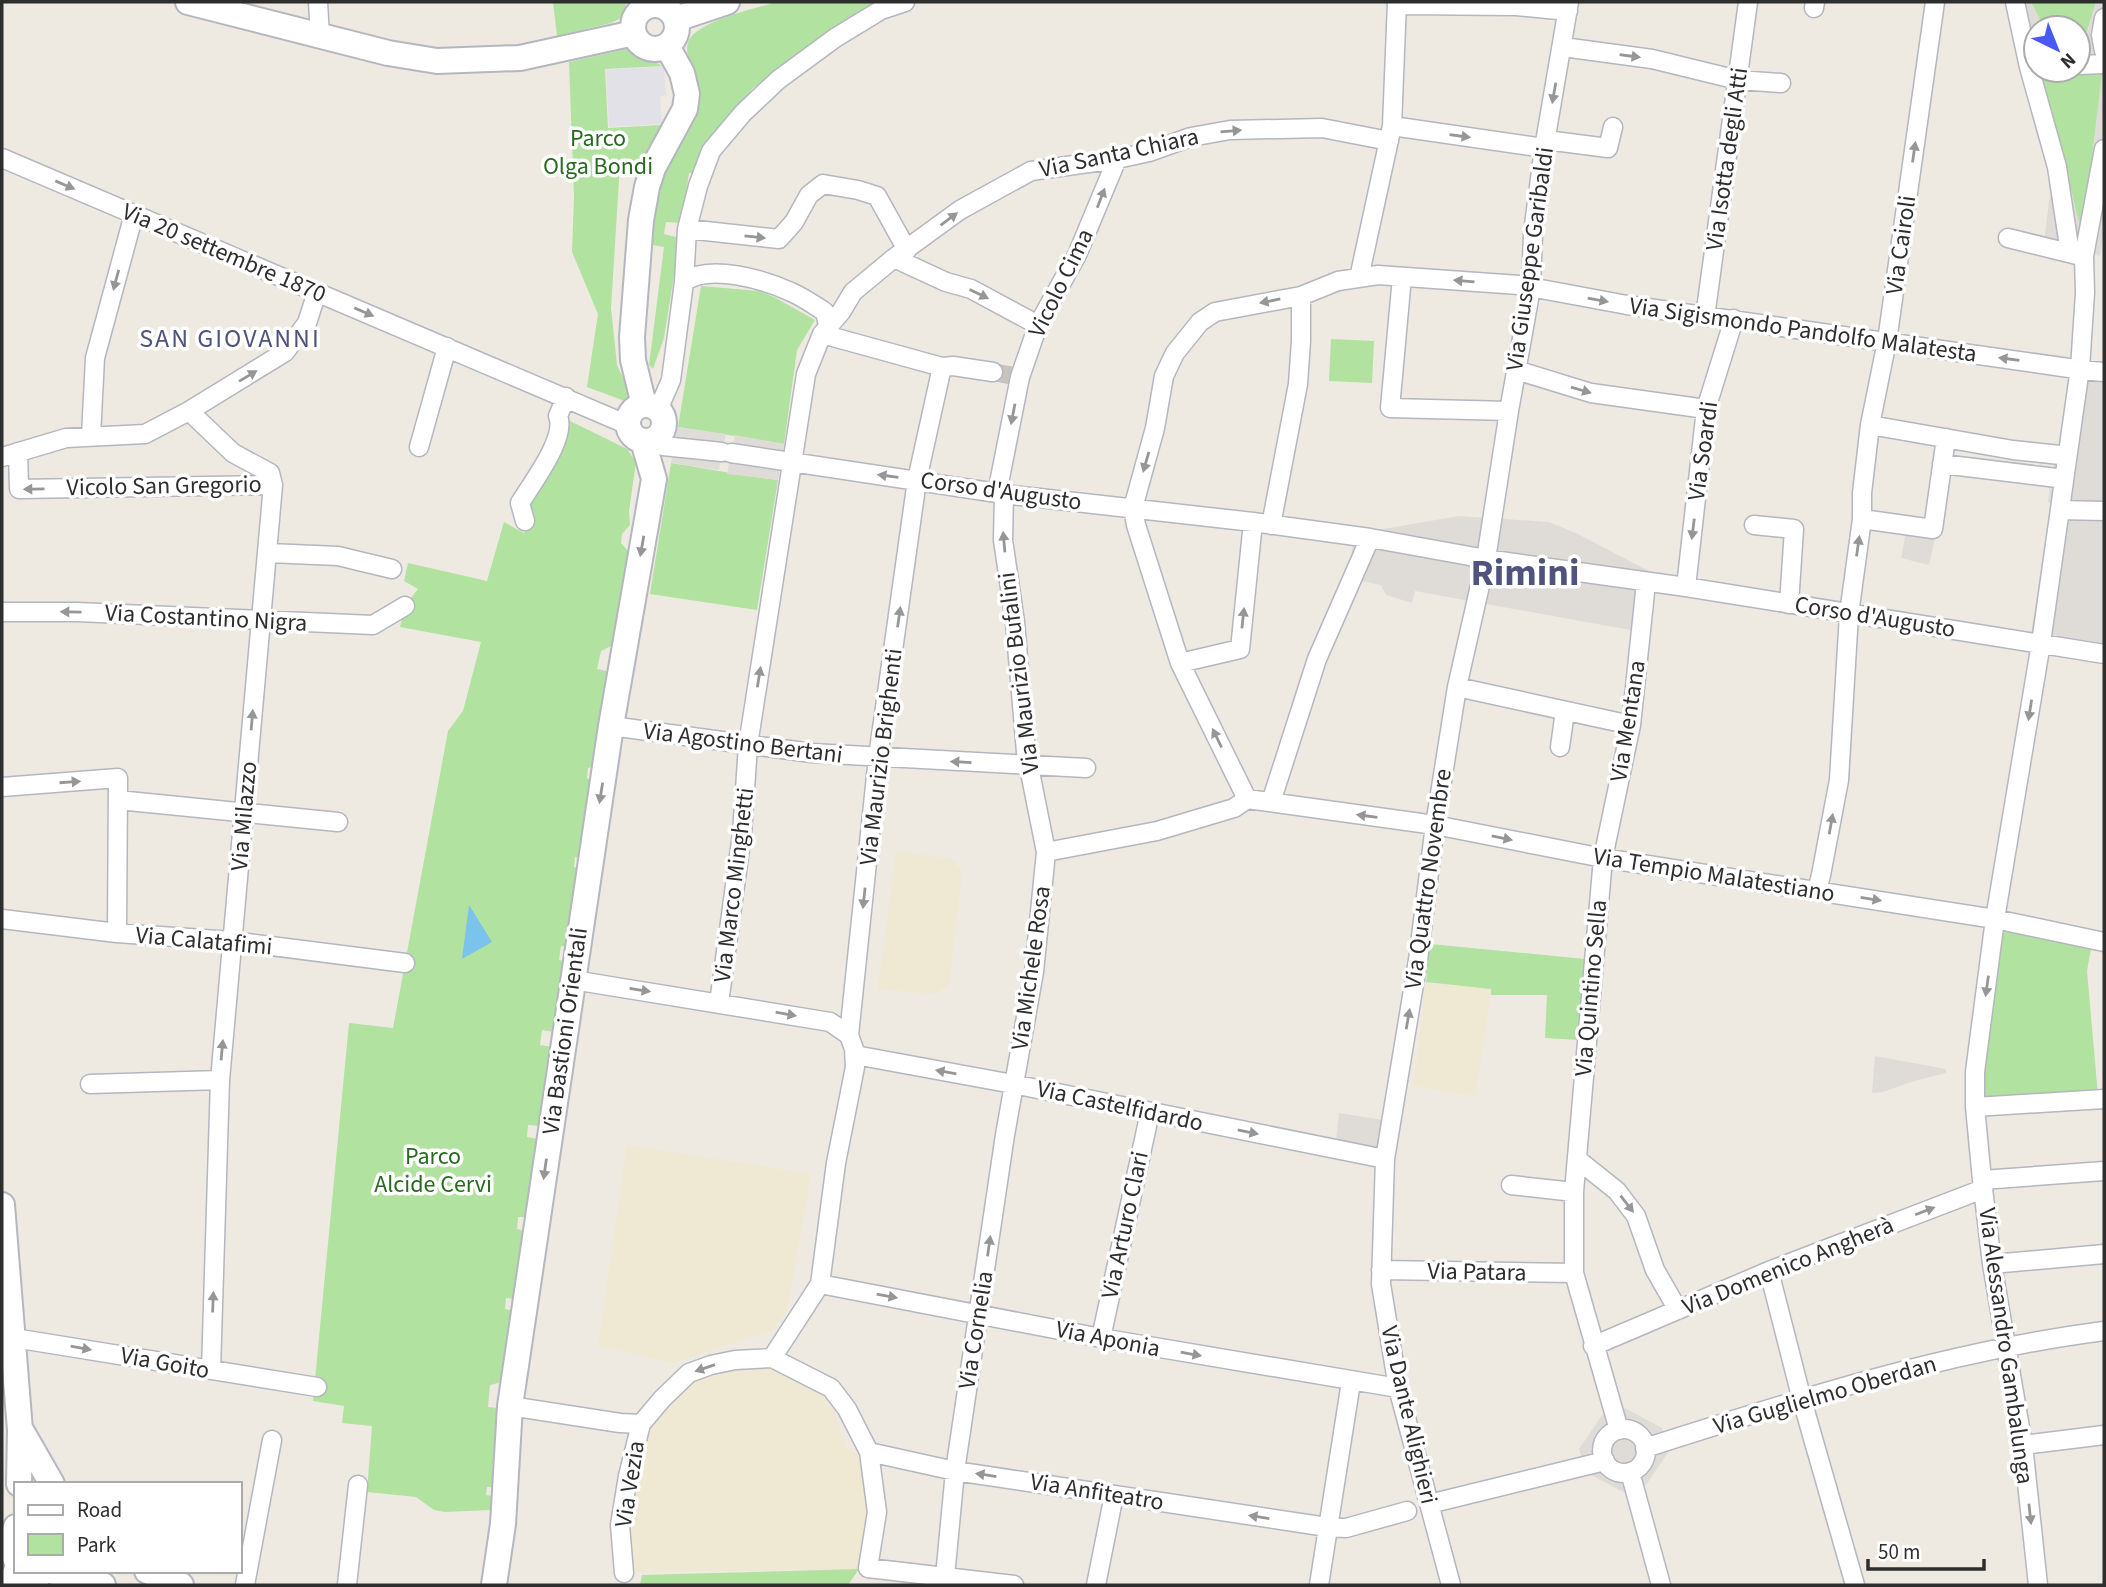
<svg xmlns="http://www.w3.org/2000/svg" width="2106" height="1587" viewBox="0 0 2106 1587" font-family="'Source Sans 3',sans-serif">
<style>
.industrial{fill:#e3e1e8}
.education{fill:#efe8d2}
.green{fill:#b1e2a0}
.plaza{fill:#dfdcd8;fill-rule:evenodd}
.water{fill:#79c3ec}
.lines{fill:none;stroke-linecap:round;stroke-linejoin:round}
.street-tunnel{stroke:#c8c4bd;stroke-width:18;stroke-dasharray:18 9;stroke-linecap:butt}
.street-casing{stroke:#b4b6c0;stroke-width:21}
.secondary-casing{stroke:#b4b6c0;stroke-width:28}
.street{stroke:#fff;stroke-width:18}
.secondary{stroke:#fff;stroke-width:24}
.oneway{fill:#969696}
.labels{text-anchor:middle;dominant-baseline:central;stroke-width:7;stroke-linejoin:round;paint-order:stroke}
.park-label{font-size:24px;fill:#276b1e;stroke:#fff}
.street-label{font-size:24px;fill:#2e2e2e;stroke:#fff}
.neighbourhood-label{font-size:26px;letter-spacing:2px;fill:#4f537e;stroke:#fff}
.town-label{font-size:38px;font-weight:bold;fill:#4f537e;stroke:#fff}
</style>
<rect width="100%" height="100%" fill="#eeeae1"/>
<!-- industrial -->
<path class="industrial" d="M664 66 666 95 660 96 662 124 609 127 606 70Z"/>
<!-- education -->
<path class="education" d="M896 851 953 859 962 875 949 985 934 994 878 989Z
M1426 982 1492 989 1475 1096 1414 1086Z
M627 1145 811 1174 787 1311 773 1330 673 1363 598 1346Z
M742 1362 778 1368 829 1398 847 1449 859 1455 871 1512 859 1569 626 1572 623 1527 648 1432 663 1405 691 1375Z"/>
<!-- green -->
<path class="green" d="M553 2H627L621 18 611 23 557 36Z
M777 2H879L790 60 752 89 701 153 695 173H689L682 223 666 222 664 234 680 238 664 338 653 369 649 365 664 247 652 245 649 240 658 188 694 69C690 62 685 52 688 43 693 22 757 8 777 2Z
M2031 2H2096L2081 52 2078 55V28H2044Z
M631 48 662 66 605 69 608 128 661 125 640 167 620 164 611 308 617 365 632 397 630 403 587 387 598 314 572 252 574 197 569 62Z
M2103 72 2082 237 2060 143 2042 76Z
M701 286 759 291 774 297 815 320 797 350 784 444 678 427Z
M1331 339 1374 341 1372 383 1329 381Z
M566 419 627 449 636 462 629 511 630 525 622 534 621 543 629 552 621 641 601 651 597 669 615 673 600 765 588 768 587 778 596 784 584 858 575 857 574 867 582 869 571 947 561 946 559 960 568 962 554 1032 542 1030 540 1045 552 1047 540 1126 528 1125 527 1137 538 1139 529 1217H518L517 1229 527 1232 518 1299 506 1298 505 1309 516 1311 502 1382 490 1385 488 1407 498 1408 493 1487H487L486 1495 492 1496 491 1510 445 1512 434 1510 416 1497 367 1492 372 1426 342 1423 344 1406 313 1401 349 1023 393 1028 448 731 463 711 481 642 400 627 405 606 418 589 404 581 408 563 487 581 504 522 524 533 530 524 524 503Z
M671 463C707 468 741 476 778 480L757 610 650 594Z
M2001 927 2092 943 2087 971 2098 1095 1982 1099Z
M1430 944 1585 959 1579 1040 1545 1038 1547 995H1491V989L1426 982Z
M859 1569 848 1585H640L642 1575Z"/>
<!-- plaza -->
<path class="plaza" d="M2006 2H2031L2044 28H2036V70H2078V55L2082 52 2096 2H2104V227L2100 256 2044 242 2053 169ZM2102 72 2083 234H2082L2042 76Z
M2104 366V643L2101 661 2031 635 2051 503 2048 502 2050 481 2069 401 2072 372Z
M678 427 726 434 719 470 671 463Z
M735 435 784 444 778 480 727 474Z
M1459 516 1549 522 1576 533 1649 571 1641 632 1415 591 1412 603 1386 595 1381 585 1348 578 1354 534Z
M1908 521 1938 525 1929 565 1901 558Z
M1875 1056 1946 1069V1073L1914 1081 1883 1092 1872 1093Z
M1339 1113 1390 1121 1385 1159 1335 1150Z
M1625 1408 1662 1428 1669 1451 1646 1485 1623 1492 1586 1472 1579 1449 1602 1415Z"/>
<!-- water -->
<path class="water" d="M469 905 492 942 462 959Z"/>
<g class="lines">
<!-- street-tunnel -->
<path class="street-tunnel" d="M993 372 1014 376"/>
<!-- street casing -->
<g class="street-casing">
<path id="street" d="M318 2 320 37
M2015 2 2029 67 2057 167 2070 253
M1398 5 1516 6 1568 11
M1814 8 1815 2
M2104 18 2101 35 2104 51
M1563 47 1652 59 1738 80 1781 83
M2078 65 2104 64
M1392 126 1544 148
M1546 140 1608 148 1613 127
M2 158 628 425
M687 229 779 239 794 222 809 195 823 184 858 190 877 196 907 250
M2008 238 2077 255
M894 258 946 282 971 289 1038 325
M1402 277 1390 408 1509 411
M1359 278 1392 126 1397 2
M684 282C709 263 765 280 791 292 803 297 814 305 825 312L828 325
M1705 317 1748 2
M822 334 942 367 953 366 993 372
M1516 370 1591 393 1706 409
M2080 370 2104 372
M658 410 671 380 684 282 687 229 698 186 711 151 743 113 778 80 835 38 881 10 905 2
M189 411 233 453 270 473 273 485 220 1080 211 1370
M1870 425 2013 450 2060 455
M91 436 95 358 134 214
M663 446 722 452
M419 447 447 347
M18 452 19 489 273 485
M731 453 1004 494 1253 522 1370 538 1486 559 1686 587 2104 654
M2 457 66 438 145 434 189 411 285 352 307 323 317 292
M1942 464 2057 478
M997 493 1020 377 1038 325 1077 255 1117 159
M2060 510 2104 511
M1862 519 1933 529 1946 438
M525 521 520 503C532 483 567 438 558 416L566 397
M1271 525 1298 384 1301 341V296
M1754 525 1794 529 1789 604
M269 553 338 556 392 569
M1686 587 1706 409 1734 319
M2 612H77L373 625 405 606
M1180 663 1240 649 1253 522
M1457 687 1631 725
M611 726 812 753 1086 768
M1560 747 1565 711
M2 787 118 778 117 933
M1247 799 1180 663 1136 525 1133 508 1155 428 1164 376 1175 353 1200 322 1215 312 1301 296 1338 281 1378 275 1519 285 1627 305 2076 369
M1247 799 1435 825 1603 858 1995 919 2104 942
M118 800 338 822
M1271 802 1317 659 1370 538
M1046 852 1157 831 1234 808 1247 799
M1817 891 1821 875 1839 780 1849 614 1862 519V493L1870 425 1887 341 1935 2
M2 919 117 933 232 941 405 963
M573 980 830 1022 849 1035 854 1049 855 1067 836 1163 820 1284 772 1358
M719 1003 742 834 748 745 806 374 822 334 841 312 853 292 894 258 960 210 1031 171 1117 159 1149 152 1191 137 1230 130 1322 128 1389 141
M849 1035 878 757 917 480 942 367
M855 1055 1013 1084 1385 1159
M90 1084 220 1080
M1975 1107 2104 1099
M1577 1159 1617 1191 1636 1216 1655 1270 1678 1310
M1982 1180 2104 1171
M1511 1185 1574 1192
M1992 1264 2104 1254
M1381 1270 1574 1273
M1769 1271 1802 1400 1855 1585
M820 1284 1101 1338 1398 1388
M14 1338 317 1387
M1101 1338 1150 1112
M1593 1346 1769 1271 1983 1189
M510 1406 620 1423 641 1424
M1602 1451a22 22 0 1 1 44 0a22 22 0 1 1-44 0Z
M1619 1430 1574 1273V1192L1603 858 1631 725 1646 583
M2023 1445 2104 1435
M1645 1448C1795 1400 1948 1351 2104 1331
M869 1452 955 1471 1327 1527 1346 1528 1407 1511
M1630 1472 1661 1585
M1429 1504 1605 1461
M624 1573 620 1525 628 1476 641 1424 662 1399 689 1373 711 1365 735 1360 772 1358 831 1388 847 1409 869 1452 877 1512 868 1568 1014 1585
M945 1577 955 1471 1005 1135 1034 972 1046 852 1026 752 1015 622 1003 540 1004 494
M245 1585 272 1440
M347 1585 358 1485
M1096 1585 1114 1495
M1319 1585 1351 1382
M1451 1585 1398 1388 1381 1284 1385 1159 1418 960 1435 825 1457 687 1486 559 1509 411 1531 288 1533 233 1544 148 1569 2
M2038 1585 2023 1445 1992 1264 1982 1180 1975 1107V1072L1995 919 2041 643 2080 368 2085 293 2084 256 2104 149"/>
</g>
<!-- secondary casing -->
<g class="secondary-casing">
<path id="secondary" d="M188 2 388 53 437 61 520 58 634 33
M633 27a22 22 0 1 1 44 0a22 22 0 1 1-44 0Z
M676 19 727 2
M644 405 633 360 632 337 641 220 647 187 653 168 685 109 687 94 682 73 667 46
M628 423a18 18 0 1 1 36 0a18 18 0 1 1-36 0Z
M2 1205 20 1430 19 1484
M21 1430 52 1484
M16 1527 10 1546 16 1560
M50 1571 103 1585
M147 1571 181 1585
M10 1585 16 1571
M32 1585 41 1573
M494 1585 503 1524 510 1406 611 726 654 479 645 448 646 441"/>
</g>
<!-- street -->
<use href="#street" class="street"/>
<!-- secondary -->
<use href="#secondary" class="secondary"/>
</g>
<!-- one-way arrows -->
<defs><path id="oneway-solid" d="M-6-.8H1V-3.2L6.5 0L1 3.2V.8H-6Z" transform="scale(1.75)"/></defs>
<g class="oneway">
<use href="#oneway-solid" transform="translate(1630 56) rotate(8)"/>
<use href="#oneway-solid" transform="translate(1554 93) rotate(100)"/>
<use href="#oneway-solid" transform="translate(1231 131) rotate(-5)"/>
<use href="#oneway-solid" transform="translate(1460 136) rotate(8)"/>
<use href="#oneway-solid" transform="translate(1914 152) rotate(-82)"/>
<use href="#oneway-solid" transform="translate(65 185) rotate(23)"/>
<use href="#oneway-solid" transform="translate(1101 198) rotate(-69)"/>
<use href="#oneway-solid" transform="translate(949 219) rotate(-37)"/>
<use href="#oneway-solid" transform="translate(755 237) rotate(6)"/>
<use href="#oneway-solid" transform="translate(116 280) rotate(105)"/>
<use href="#oneway-solid" transform="translate(1464 281) rotate(-175)"/>
<use href="#oneway-solid" transform="translate(979 294) rotate(26)"/>
<use href="#oneway-solid" transform="translate(1598 300) rotate(10)"/>
<use href="#oneway-solid" transform="translate(1270 301) rotate(169)"/>
<use href="#oneway-solid" transform="translate(364 312) rotate(23)"/>
<use href="#oneway-solid" transform="translate(2009 359) rotate(-172)"/>
<use href="#oneway-solid" transform="translate(248 376) rotate(-31)"/>
<use href="#oneway-solid" transform="translate(1581 390) rotate(16)"/>
<use href="#oneway-solid" transform="translate(1013 414) rotate(101)"/>
<use href="#oneway-solid" transform="translate(1146 462) rotate(106)"/>
<use href="#oneway-solid" transform="translate(888 476) rotate(-172)"/>
<use href="#oneway-solid" transform="translate(34 489) rotate(179)"/>
<use href="#oneway-solid" transform="translate(1693 529) rotate(97)"/>
<use href="#oneway-solid" transform="translate(1004 542) rotate(-95)"/>
<use href="#oneway-solid" transform="translate(642 546) rotate(100)"/>
<use href="#oneway-solid" transform="translate(1858 546) rotate(-82)"/>
<use href="#oneway-solid" transform="translate(71 612) rotate(-179)"/>
<use href="#oneway-solid" transform="translate(899 617) rotate(-82)"/>
<use href="#oneway-solid" transform="translate(1243 618) rotate(-84)"/>
<use href="#oneway-solid" transform="translate(759 677) rotate(-81)"/>
<use href="#oneway-solid" transform="translate(2030 710) rotate(99)"/>
<use href="#oneway-solid" transform="translate(252 720) rotate(-85)"/>
<use href="#oneway-solid" transform="translate(1217 738) rotate(-116)"/>
<use href="#oneway-solid" transform="translate(961 762) rotate(-177)"/>
<use href="#oneway-solid" transform="translate(70 782) rotate(-4)"/>
<use href="#oneway-solid" transform="translate(601 793) rotate(99)"/>
<use href="#oneway-solid" transform="translate(1367 816) rotate(-172)"/>
<use href="#oneway-solid" transform="translate(1831 824) rotate(-80)"/>
<use href="#oneway-solid" transform="translate(1502 838) rotate(11)"/>
<use href="#oneway-solid" transform="translate(864 898) rotate(96)"/>
<use href="#oneway-solid" transform="translate(1871 899) rotate(9)"/>
<use href="#oneway-solid" transform="translate(1987 986) rotate(98)"/>
<use href="#oneway-solid" transform="translate(640 990) rotate(9)"/>
<use href="#oneway-solid" transform="translate(786 1014) rotate(10)"/>
<use href="#oneway-solid" transform="translate(1408 1019) rotate(-80)"/>
<use href="#oneway-solid" transform="translate(222 1050) rotate(-85)"/>
<use href="#oneway-solid" transform="translate(946 1072) rotate(-170)"/>
<use href="#oneway-solid" transform="translate(1248 1132) rotate(11)"/>
<use href="#oneway-solid" transform="translate(545 1169) rotate(98)"/>
<use href="#oneway-solid" transform="translate(1627 1204) rotate(52)"/>
<use href="#oneway-solid" transform="translate(1925 1211) rotate(-21)"/>
<use href="#oneway-solid" transform="translate(989 1246) rotate(-82)"/>
<use href="#oneway-solid" transform="translate(887 1296) rotate(10)"/>
<use href="#oneway-solid" transform="translate(213 1302) rotate(-88)"/>
<use href="#oneway-solid" transform="translate(81 1348) rotate(10)"/>
<use href="#oneway-solid" transform="translate(1191 1354) rotate(10)"/>
<use href="#oneway-solid" transform="translate(705 1368) rotate(161)"/>
<use href="#oneway-solid" transform="translate(986 1475) rotate(-171)"/>
<use href="#oneway-solid" transform="translate(2030 1514) rotate(84)"/>
<use href="#oneway-solid" transform="translate(1259 1517) rotate(-171)"/>
</g>
<g class="labels">
<!-- park labels -->
<g class="park-label">
<text x="598" y="138">Parco<tspan x="598" dy="28">Olga Bondi</tspan></text>
<text x="433" y="1156">Parco<tspan x="433" dy="28">Alcide Cervi</tspan></text>
</g>
<!-- street labels -->
<g class="street-label">
<text transform="translate(1119 153) rotate(-12)">Via Santa Chiara</text>
<text transform="translate(1727 159) rotate(-82)">Via Isotta degli Atti</text>
<text transform="translate(1901 245) rotate(-82)">Via Cairoli</text>
<text transform="translate(224 253) rotate(23)">Via 20 settembre 1870</text>
<text transform="translate(1530 259) rotate(-82)">Via Giuseppe Garibaldi</text>
<text transform="translate(1061 283) rotate(-64)">Vicolo Cima</text>
<text transform="translate(1803 330) rotate(8)">Via Sigismondo Pandolfo Malatesta</text>
<text transform="translate(1703 451) rotate(-82)">Via Soardi</text>
<text transform="translate(164 486) rotate(-1)">Vicolo San Gregorio</text>
<text transform="translate(1001 491) rotate(8)">Corso d'Augusto</text>
<text transform="translate(1875 617) rotate(9)">Corso d'Augusto</text>
<text transform="translate(206 618) rotate(3)">Via Costantino Nigra</text>
<text transform="translate(1019 673) rotate(-97)">Via Maurizio Bufalini</text>
<text transform="translate(1628 721) rotate(-81)">Via Mentana</text>
<text transform="translate(743 743) rotate(7)">Via Agostino Bertani</text>
<text transform="translate(881 757) rotate(-83)">Via Maurizio Brighenti</text>
<text transform="translate(244 816) rotate(-85)">Via Milazzo</text>
<text transform="translate(1714 875) rotate(9)">Via Tempio Malatestiano</text>
<text transform="translate(1428 879) rotate(-82)">Via Quattro Novembre</text>
<text transform="translate(734 885) rotate(-83)">Via Marco Minghetti</text>
<text transform="translate(204 941) rotate(5)">Via Calatafimi</text>
<text transform="translate(1031 968) rotate(-82)">Via Michele Rosa</text>
<text transform="translate(1591 988) rotate(-85)">Via Quintino Sella</text>
<text transform="translate(565 1031) rotate(-82)">Via Bastioni Orientali</text>
<text transform="translate(1120 1106) rotate(12)">Via Castelfidardo</text>
<text transform="translate(1125 1225) rotate(-78)">Via Arturo Clari</text>
<text transform="translate(1788 1266) rotate(-22)">Via Domenico Angherà</text>
<text transform="translate(1477 1272) rotate(1)">Via Patara</text>
<text transform="translate(976 1330) rotate(-81)">Via Cornelia</text>
<text transform="translate(1108 1339) rotate(11)">Via Aponia</text>
<text transform="translate(2006 1346) rotate(82)">Via Alessandro Gambalunga</text>
<text transform="translate(165 1363) rotate(10)">Via Goito</text>
<text transform="translate(1825 1395) rotate(-16)">Via Guglielmo Oberdan</text>
<text transform="translate(1409 1415) rotate(77)">Via Dante Alighieri</text>
<text transform="translate(630 1484) rotate(-81)">Via Vezia</text>
<text transform="translate(1097 1492) rotate(9)">Via Anfiteatro</text>
</g>
<!-- neighbourhood labels -->
<g class="neighbourhood-label">
<text x="230" y="338">SAN GIOVANNI</text>
</g>
<!-- town labels -->
<g class="town-label">
<text x="1525" y="573">Rimini</text>
</g>
</g>
<!-- border -->
<rect width="2106" height="1587" fill="none" stroke="#2e2e2e" stroke-width="7"/>
<!-- legend -->
<rect x="14" y="1482" width="228" height="91" fill="#ffffff" stroke="#ababab" stroke-width="2"/>
<rect x="28" y="1505" width="35" height="10" fill="#ffffff" stroke="#ababab" stroke-width="2"/>
<text x="77" y="1517" font-size="21" fill="#2e2e2e">Road</text>
<rect x="28" y="1534" width="35" height="21" fill="#b1e2a0" stroke="#ababab" stroke-width="2"/>
<text x="77" y="1552" font-size="21" fill="#2e2e2e">Park</text>
<!-- north arrow -->
<g transform="translate(2057 49) rotate(137)"><circle r="33" fill="#ffffff" stroke="#ababab" stroke-width="2"/>
<path d="M0-5L12 26L0 18L-12 26Z" fill="#4859f5"/>
<text y="-10" font-size="19" font-weight="bold" text-anchor="middle" fill="#2e2e2e">N</text>
</g>
<!-- scale -->
<path d="M1868 1559v10h116v-10" fill="none" stroke="#2e2e2e" stroke-width="3.5"/>
<text x="1878" y="1559" font-size="21" fill="#2e2e2e" stroke="#ffffff" stroke-width="5" paint-order="stroke">50 m</text>
</svg>
